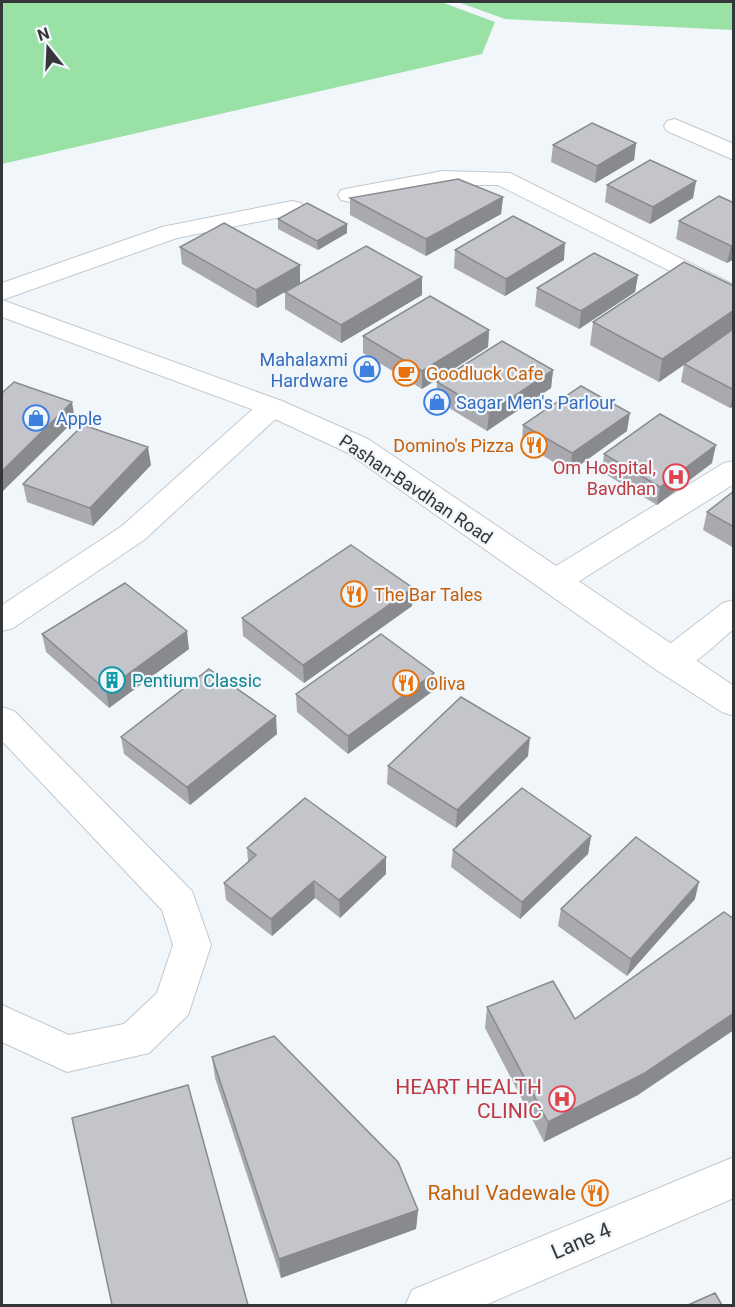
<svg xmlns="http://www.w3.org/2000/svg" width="735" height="1307" viewBox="0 0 735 1307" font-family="Roboto,sans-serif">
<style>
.green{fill:#99e1a5}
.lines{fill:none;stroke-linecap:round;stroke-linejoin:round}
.minor-casing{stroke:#c3c8cd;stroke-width:2}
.major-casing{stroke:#c3c8cd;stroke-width:2}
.minor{fill:#fff;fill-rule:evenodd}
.major{fill:#fff;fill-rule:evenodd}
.wall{fill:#a9a9af}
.shaded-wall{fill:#898a8e}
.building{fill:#c4c5cb;stroke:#898a8e;stroke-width:1.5}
.labels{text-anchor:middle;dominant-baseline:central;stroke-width:4.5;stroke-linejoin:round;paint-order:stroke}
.shop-label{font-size:18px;fill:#366cbe;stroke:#f1f6fb;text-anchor:start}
.food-label{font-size:18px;fill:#c56008;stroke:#f1f6fb;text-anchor:start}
.health-label{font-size:18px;fill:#be3a42;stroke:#f1f6fb;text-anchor:end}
.street-label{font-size:18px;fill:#343638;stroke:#f1f6fb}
.culture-label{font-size:18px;fill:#0d838f;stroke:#f1f6fb;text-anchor:start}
.near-health-label{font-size:21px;fill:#be3a42;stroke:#f1f6fb;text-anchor:end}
.near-food-label{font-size:21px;fill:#c56008;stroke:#f1f6fb;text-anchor:end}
.near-street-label{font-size:21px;fill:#343638;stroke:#f1f6fb}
</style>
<rect width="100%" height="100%" fill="#f1f6fb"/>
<!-- green -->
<path class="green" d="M2 2H441L495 22 482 54 2 164Z
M458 2H733V30L505 19Z"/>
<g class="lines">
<!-- minor casing -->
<g class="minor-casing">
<path id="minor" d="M675 119 734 144V160L667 131 664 126 667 121Z
M443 171 510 173 734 285V303L498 185H443L350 202 341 200 338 195 341 190 350 188Z
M292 201 301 203 304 208 301 213 177 238 2 300V283L162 227Z
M272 398 282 401 286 407 282 413 144 540 13 628 2 631V605L122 526 262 401Z
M734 461V484L565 590 554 593 543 590 538 582 543 574 724 463Z
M734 600V629C713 645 686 679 658 671L653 662 658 653 723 603Z
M2 707 14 711 192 891 211 945 188 1015 149 1053 67 1072 2 1042V1005L69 1035 124 1024 157 993 173 945 162 910 2 741Z
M734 1157V1198L483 1306H405L412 1290Z"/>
</g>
<!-- major casing -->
<g class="major-casing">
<path id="major" d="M2 300 282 401 368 439 734 686V716L722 712 658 671 348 453 262 413 2 317Z"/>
</g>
<!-- minor -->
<use href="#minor" class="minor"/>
<!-- major -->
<use href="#major" class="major"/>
</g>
<!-- wall -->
<path class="wall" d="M636 143 634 160 595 183 551 162 553 145Z
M696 181 693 198 650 224 605 202 607 185Z
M503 197 501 214 426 256 350 215V198Z
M734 203V259L727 263 676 239 679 221Z
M278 219 347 233 318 250 278 229Z
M180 247 300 265V283L422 295 341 343 285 309V292L257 308 182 264Z
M455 250 564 260 505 296 454 268Z
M638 275 635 292 579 329 535 306 537 288Z
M593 322 734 331V406L730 408 681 382 684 365 659 382 590 345Z
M489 330 488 347 422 389 363 353V336Z
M553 370 551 388 487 431 436 400 437 382Z
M523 425 627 431 570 472 522 443Z
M604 454 712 463 657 505 602 472Z
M151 465 93 526 27 502 23 484Z
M734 491V548L703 530 707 512Z
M413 588 412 606 304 683 243 636 242 618Z
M42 634 189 649 109 708 46 652Z
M433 691 348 754 297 712 296 694Z
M277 734 190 805 124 754 121 737Z
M528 756 456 828 387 784 388 766Z
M591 836 588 854 520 919 451 867 453 850Z
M247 848 386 874 340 918 315 898 272 936 226 900 224 883 248 862Z
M695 899 627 976 558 926 561 909Z
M487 1007 575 1019 638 1095 544 1142 485 1028Z
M212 1057 418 1210 416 1229 281 1278 215 1078Z"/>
<!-- shaded-wall -->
<path class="shaded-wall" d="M636 143 634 160 595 183 597 166Z
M696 181 693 198 650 224 653 207Z
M503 197 501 214 426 256V239Z
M347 224V233L318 250 317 241Z
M565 243 564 260 505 296 506 279Z
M734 244V259L727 263 731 246Z
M300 265V283L257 308 256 290Z
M638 275 635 292 579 329 581 311Z
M422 277V295L341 343V325Z
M734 310V330L659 382 662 359Z
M489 330 488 347 422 389V371Z
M553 370 551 388 487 431 489 413Z
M734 392V406L730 408Z
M72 402 75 420 2 492V471Z
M630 413 627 431 570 472 572 453Z
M716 445 712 463 657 505 660 487Z
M148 447 151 465 93 526 90 508Z
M413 588 412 606 304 683 303 665Z
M187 631 189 649 109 708 106 690Z
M434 673 433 691 348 754V736Z
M276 716 277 734 190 805 187 787Z
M530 738 528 756 456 828 457 810Z
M591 836 588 854 520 919 522 902Z
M386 857V874L340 918 339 900Z
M314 881 315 898 272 936 271 919Z
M699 882 695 899 627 976 631 959Z
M734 1013V1030L638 1095 544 1142 548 1122Z
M418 1210 416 1229 281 1278 279 1259Z"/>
<!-- building -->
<path class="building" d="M592 123 636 143 597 166 553 145Z
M650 160 696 181 653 207 607 185Z
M458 179 503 197 426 239 350 198Z
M719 196 734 203V244L731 246 679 221Z
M307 203 347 224 317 241 278 219Z
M513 216 565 243 506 279 455 250Z
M224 223 300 265 256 290 180 247Z
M366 246 422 277 341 325 285 292Z
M594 253 638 275 581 311 537 288Z
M684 262 734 286V310L662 359 593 322Z
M430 296 489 330 422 371 363 336Z
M732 330 734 331V390L684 364Z
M502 341 553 370 489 413 437 382Z
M14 382 72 402 2 471V393Z
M581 386 630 413 572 453 523 425Z
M660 414 716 445 660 487 604 454Z
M83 425 148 447 90 508 23 484Z
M734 491V527L707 512Z
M351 545 413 588 303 665 242 618Z
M125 583 187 631 106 690 42 634Z
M381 634 434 673 348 736 296 694Z
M209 669 276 716 187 787 121 737Z
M461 697 530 738 457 810 388 766Z
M522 788 591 836 522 902 453 850Z
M305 798 386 857 339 900 314 881 271 919 224 883 256 855 247 848Z
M636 837 699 882 631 959 561 909Z
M724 912 734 919V1013L643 1074 548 1122 487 1007 553 981 575 1019Z
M274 1036 398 1162 418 1210 279 1259 212 1057Z
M188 1085 248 1305H112L72 1118Z
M715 1293 722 1305H688Z"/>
<!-- icons -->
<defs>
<g id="shop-ring" transform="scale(1.35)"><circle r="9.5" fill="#f1f6fb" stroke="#3f7fe0" stroke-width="1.5"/><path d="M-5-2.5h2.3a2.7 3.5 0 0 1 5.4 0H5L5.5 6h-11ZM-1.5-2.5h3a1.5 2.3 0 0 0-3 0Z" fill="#3f7fe0"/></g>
<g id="cafe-ring" transform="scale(1.35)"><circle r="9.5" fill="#f1f6fb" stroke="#e8710a" stroke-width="1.5"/><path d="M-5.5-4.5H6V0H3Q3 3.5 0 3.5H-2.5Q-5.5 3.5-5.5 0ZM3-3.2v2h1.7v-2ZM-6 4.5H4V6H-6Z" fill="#e8710a"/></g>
<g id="restaurant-ring" transform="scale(1.35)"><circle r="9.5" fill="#f1f6fb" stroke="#e8710a" stroke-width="1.5"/><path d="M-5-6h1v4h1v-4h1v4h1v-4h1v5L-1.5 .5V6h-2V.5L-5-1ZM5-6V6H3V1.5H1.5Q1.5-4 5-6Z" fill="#e8710a"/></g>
<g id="hospital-ring" transform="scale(1.35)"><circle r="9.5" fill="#f1f6fb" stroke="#e0444e" stroke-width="1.5"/><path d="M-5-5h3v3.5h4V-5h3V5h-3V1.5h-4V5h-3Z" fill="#e0444e"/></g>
<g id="building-ring" transform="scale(1.35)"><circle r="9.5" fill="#f1f6fb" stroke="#0f9aa8" stroke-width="1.5"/><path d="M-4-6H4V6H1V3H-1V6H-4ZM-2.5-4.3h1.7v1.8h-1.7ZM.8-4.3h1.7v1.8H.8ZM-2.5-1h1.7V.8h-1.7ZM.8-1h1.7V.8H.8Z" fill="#0f9aa8"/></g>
</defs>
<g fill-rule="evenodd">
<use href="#shop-ring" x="367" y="369"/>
<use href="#cafe-ring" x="406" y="373"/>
<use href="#shop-ring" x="437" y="402"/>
<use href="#shop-ring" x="36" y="418"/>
<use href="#restaurant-ring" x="534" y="445"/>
<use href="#hospital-ring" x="676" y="477"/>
<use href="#restaurant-ring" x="354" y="594"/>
<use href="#building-ring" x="112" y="680"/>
<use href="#restaurant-ring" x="406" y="683"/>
<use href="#hospital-ring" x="562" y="1099"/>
<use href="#restaurant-ring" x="595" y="1193"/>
</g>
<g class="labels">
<!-- shop labels -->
<g class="shop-label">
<text x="348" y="359" text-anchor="end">Mahalaxmi<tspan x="348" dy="21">Hardware</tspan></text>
<text x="456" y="402">Sagar Men's Parlour</text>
<text x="56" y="418">Apple</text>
</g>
<!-- food labels -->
<g class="food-label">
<text x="426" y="373">Goodluck Cafe</text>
<text x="514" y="445" text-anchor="end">Domino's Pizza</text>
<text x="374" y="594">The Bar Tales</text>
<text x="426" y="683">Oliva</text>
</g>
<!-- health labels -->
<g class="health-label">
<text x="656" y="467">Om Hospital,<tspan x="656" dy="21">Bavdhan</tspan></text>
</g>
<!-- street labels -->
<g class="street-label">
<text transform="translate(416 489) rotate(34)">Pashan-Bavdhan Road</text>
</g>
<!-- culture labels -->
<g class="culture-label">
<text x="132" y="680">Pentium Classic</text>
</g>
<!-- near-health labels -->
<g class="near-health-label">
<text x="542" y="1087">HEART HEALTH<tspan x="542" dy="24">CLINIC</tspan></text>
</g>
<!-- near-food labels -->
<g class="near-food-label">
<text x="576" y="1193">Rahul Vadewale</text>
</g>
<!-- near-street labels -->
<g class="near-street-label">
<text transform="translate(581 1241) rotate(-23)">Lane 4</text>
</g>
</g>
<!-- border -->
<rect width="735" height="1307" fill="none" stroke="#343638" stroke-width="6"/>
<!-- north arrow -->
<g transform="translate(48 48) rotate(342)" stroke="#f1f6fb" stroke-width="4.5" paint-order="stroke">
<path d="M0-4.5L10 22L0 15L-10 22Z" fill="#343638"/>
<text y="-9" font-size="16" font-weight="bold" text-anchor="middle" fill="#343638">N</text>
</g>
</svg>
